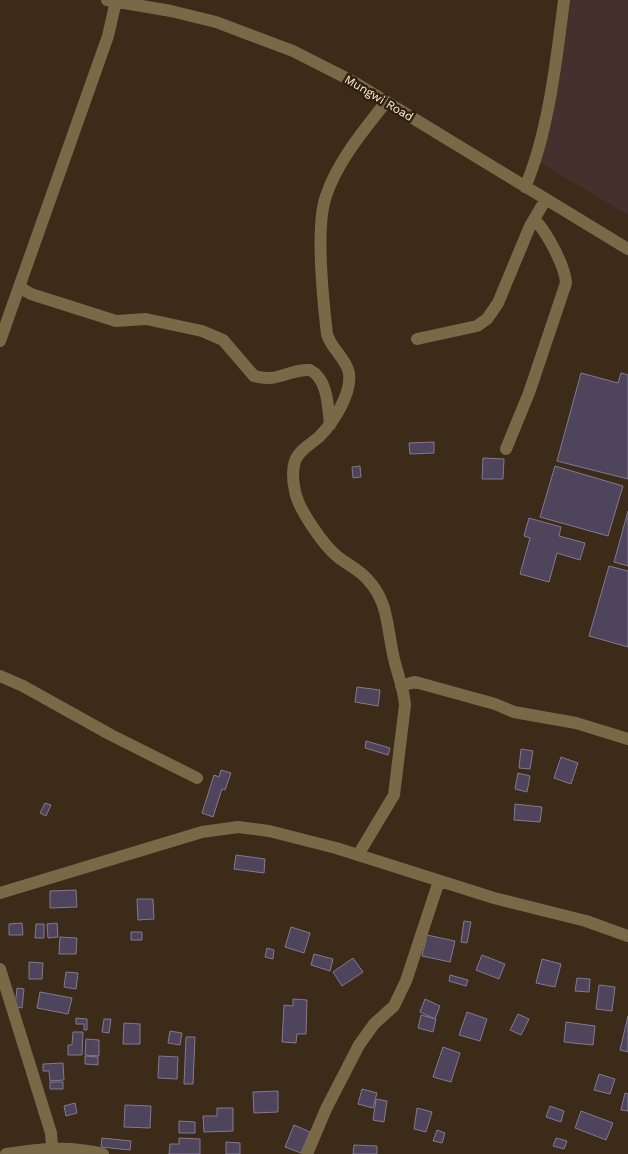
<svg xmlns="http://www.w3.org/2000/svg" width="628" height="1154" viewBox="0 0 628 1154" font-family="'Work Sans',sans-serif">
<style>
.industrial{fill:#44302d}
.building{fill:#4e445b;stroke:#837991}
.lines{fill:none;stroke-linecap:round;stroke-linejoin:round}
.minor{stroke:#7a6946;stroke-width:12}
.labels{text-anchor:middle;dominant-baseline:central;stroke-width:5;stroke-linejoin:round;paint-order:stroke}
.street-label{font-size:12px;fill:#f8ede2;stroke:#31210e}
</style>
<rect width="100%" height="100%" fill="#3b2b18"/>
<!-- industrial -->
<path class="industrial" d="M568 0H628V215L541 163Z"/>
<!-- building -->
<path class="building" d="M581 373 618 383 621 373 628 375V479L557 461Z
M434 442V453L410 454 409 443Z
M483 458 504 459 503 479H482Z
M360 466 361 477 353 478 352 467Z
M555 466 623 486 608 536 540 517Z
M628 511V566L614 562Z
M529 518 561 527 559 536 585 543 580 560 557 553 549 582 520 574 530 538 524 536Z
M609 566 628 571V647L589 636Z
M357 687 380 690 378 706 355 702Z
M366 741 390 748 388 755 365 748Z
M521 749 533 751 530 769 519 768Z
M561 757 578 763 571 784 554 778Z
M221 770 231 773 225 790 222 789 213 817 202 813 214 775 219 777Z
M518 773 530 776 527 792 515 789Z
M45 803 51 805 46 816 40 813Z
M515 804 542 807 540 822 514 820Z
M236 855 265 859 264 873 234 869Z
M76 890 77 907 50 908V891Z
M137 899H153L154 919 138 920Z
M464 921 471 922 467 943 461 942Z
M22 923 23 935H9V924Z
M57 923 58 937 48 938 47 924Z
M36 924H44V938H35Z
M291 927 310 933 304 953 285 947Z
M131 932H142V940H131Z
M427 935 455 941 450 962 422 956Z
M60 937 77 938 76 954H59Z
M267 948 274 950 273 959 265 957Z
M314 954 333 959 330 971 311 965Z
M482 955 505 964 499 979 476 970Z
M353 958 363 972 342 986 333 972Z
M542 959 561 964 555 987 536 983Z
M29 962 43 963 42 979H29Z
M66 972 78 973 76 989 64 987Z
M450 975 468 980 466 986 449 981Z
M577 978 590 979 589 992 575 991Z
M599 985 615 987 612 1011 596 1009Z
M17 988 24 989 22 1008 15 1007Z
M40 992 72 998 68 1014 37 1008Z
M293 999 307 1000 306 1034H297L296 1043 282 1042 284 1005 293 1006Z
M425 999 440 1006 435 1019 420 1012Z
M467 1012 487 1019 480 1041 459 1035Z
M518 1014 529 1019 521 1035 510 1030Z
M421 1015 436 1019 433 1032 418 1028Z
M628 1016V1052L620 1050Z
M76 1018 87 1019V1030H84V1024H76Z
M104 1019H111L109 1033 102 1032Z
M566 1022 595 1026 593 1045 564 1042Z
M124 1023 140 1024V1044H123Z
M170 1031 182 1033 180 1045 168 1043Z
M73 1032H83L82 1055H68V1045H72Z
M186 1037H195L193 1084H184Z
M86 1039 99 1040V1056L85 1055Z
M443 1047 460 1053 451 1082 433 1077Z
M85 1056 98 1057V1065L85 1064Z
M159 1056 178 1057 177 1079 158 1078Z
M63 1063 64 1080 50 1081 49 1071H43V1064Z
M599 1074 615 1079 610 1094 594 1090Z
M50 1082H63V1089H50Z
M362 1089 377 1093 373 1108 358 1104Z
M278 1091V1112L254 1113 253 1092Z
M625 1093 628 1094V1111L621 1110Z
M376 1099 387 1101 384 1122 373 1120Z
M75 1103 77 1113 66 1116 64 1106Z
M125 1105 151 1106 150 1128 124 1127Z
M550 1106 564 1111 561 1122 546 1117Z
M217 1108H233V1131L204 1132 203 1116H217Z
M417 1108 432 1112 426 1132 414 1129Z
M581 1111 613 1123 606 1140 575 1128Z
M179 1121 195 1122V1133H179Z
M294 1125 310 1132 301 1153 285 1147Z
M437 1130 445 1133 442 1143 433 1141Z
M102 1138 131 1141 130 1150 101 1147Z
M179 1138 200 1139V1154H169L170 1144H179Z
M556 1138 567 1141 564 1149 553 1146Z
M226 1142 240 1143V1154H226Z
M354 1145 377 1146V1154H353Z"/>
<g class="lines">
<!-- minor -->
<path class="minor" d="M107 0 171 11 216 22 293 51 352 81 628 249
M525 187C548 135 557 57 564 0
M19 287 31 294 116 321 146 319 202 331 223 340 254 376C280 383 287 369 310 370 328 379 328 407 330 425
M417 339 477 326 487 319 498 303 530 226 546 199
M0 341 108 36 116 1
M506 449 529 393 566 283C565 266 547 232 534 219
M0 676 23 686 111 735 197 778
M401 686 414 682 419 683 495 704 514 712 576 723 628 739
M358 855 394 795 405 705C404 688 396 671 393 654 387 627 388 601 368 580 360 570 348 565 338 557 324 546 298 509 295 491 293 482 292 470 295 461 299 450 311 444 319 437 333 423 352 394 349 373 346 358 331 349 327 334 323 300 315 227 326 196 337 162 364 130 386 102
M0 893 202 832 238 827 269 831 336 848 494 898 586 921 628 936
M0 969 51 1133 52 1146 48 1154
M6 1154C40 1149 69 1145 103 1154
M307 1154 326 1109 359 1045 374 1024 394 1006 406 981 439 881"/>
</g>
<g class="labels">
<!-- street labels -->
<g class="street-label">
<text transform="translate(379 98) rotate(31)">Mungwi Road</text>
</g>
</g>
</svg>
